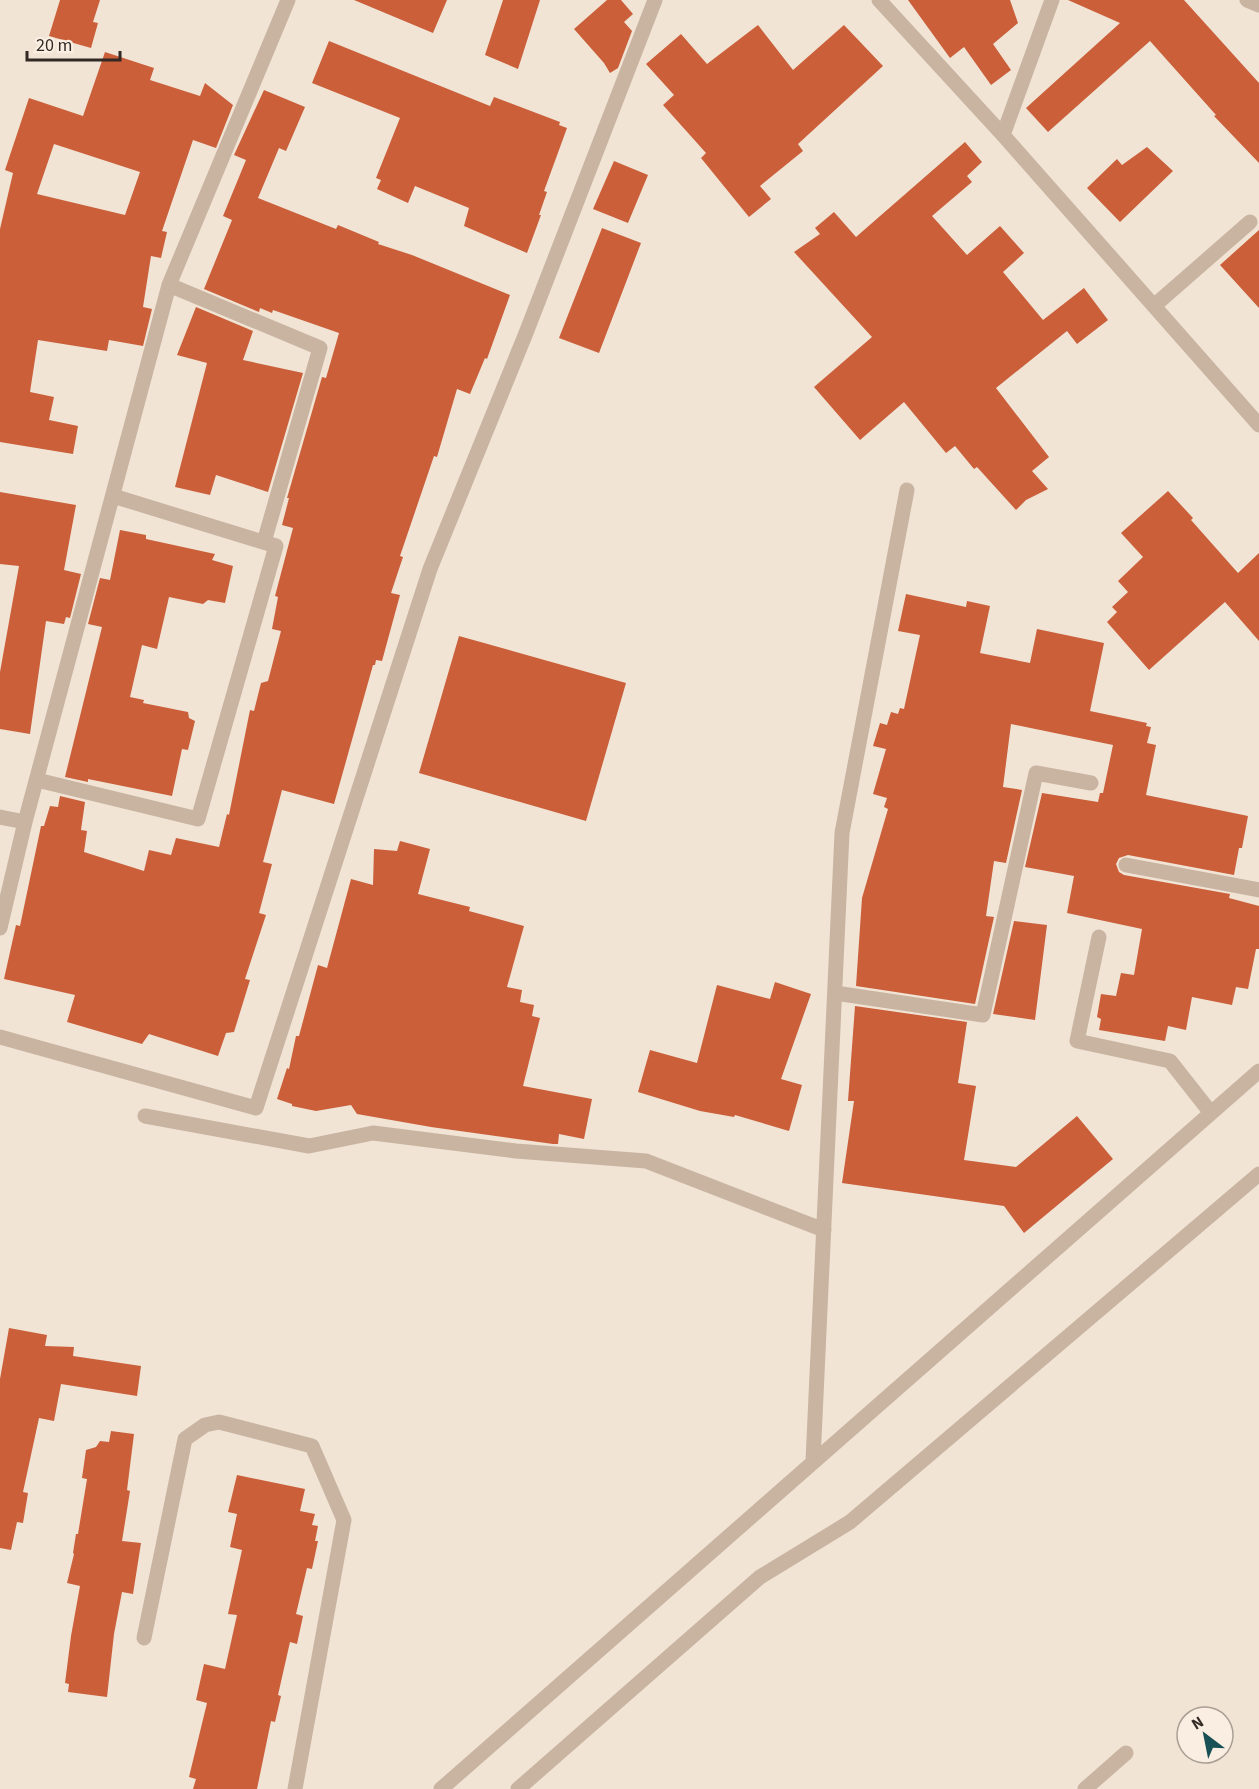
<svg xmlns="http://www.w3.org/2000/svg" width="1259" height="1789" viewBox="0 0 1259 1789" font-family="'Source Sans 3',sans-serif">
<style>
.building{fill:#ca5f3a;fill-rule:evenodd}
.lines{fill:none;stroke-linecap:round;stroke-linejoin:round}
.minor{stroke:#c9b4a1;stroke-width:15}
</style>
<rect width="100%" height="100%" fill="#f1e4d5"/>
<!-- building -->
<path class="building" d="M60 0H100L93 22 98 23 91 48 49 36Z
M354 0H447L433 33Z
M503 0H540L518 69 485 55Z
M607 0H621L633 14 624 22 632 31 618 68 610 73 604 63 574 29Z
M908 0H1010L1018 23 993 44 1011 70 991 85 964 47 950 58Z
M1068 0H1184L1259 83V163L1214 116 1216 115 1150 41 1048 132 1026 108 1120 23Z
M758 25 793 70 844 25 883 66 798 144 803 151 760 186 771 199 749 217 701 158 706 153 663 105 674 95 646 64 681 34 707 64Z
M329 41 490 106 494 97 560 122 559 125 567 128 544 191 547 192 539 215H541L527 253 464 226 469 208 415 186 408 203 377 189 381 180 376 178 400 118 312 83Z
M105 52 154 68 150 80 200 96 205 83 233 105 216 148 193 140 162 231 167 232 161 258 151 256 143 307 152 309 143 346 109 340 107 351 38 340 30 392 54 397 49 420 78 426 73 454 0 442V229L13 173 5 170 29 98 83 116ZM54 144 140 172 125 215 37 194Z
M264 90 305 107 286 151 279 148 258 198 336 229 338 225 379 242 378 244 412 255 510 295 487 359 485 358 470 394 457 389 437 457 434 456 400 556 403 557 391 593 400 595 382 661 376 660 375 665H373L334 804 282 790 263 862 272 864 259 913 266 915 245 979 250 980 234 1032 226 1033 218 1056 149 1034 142 1044 67 1022 75 995 4 979 16 925 20 926 41 826H44L50 806 58 807 60 796 85 802 81 830 87 831 84 852 144 871 149 850 171 855 176 838 219 847 227 814 229 815 250 710 254 711 261 683 268 681 281 631 272 629 278 597 275 596 293 528 282 525 289 498H287L322 377 326 378 339 333 273 310 272 313 260 308 259 312 204 289 232 220 223 216 246 160 234 155Z
M965 142 982 162 967 176 972 182 932 216 967 255 1000 226 1024 253 1003 272 1043 320 1084 288 1108 320 1077 344 1067 331 996 388 1049 457 1032 471 1048 489 1026 500 1016 510 977 467 974 469 955 446 946 453 904 402 860 440 814 387 872 337 794 252 820 234 815 228 834 212 856 237Z
M1147 147 1173 171 1120 222 1087 188 1117 159 1122 165Z
M614 161 648 175 628 223 593 209Z
M602 228 641 243 599 353 559 338Z
M1259 230V308L1220 265Z
M196 307 253 331 243 360 303 373 268 492 216 475 210 495 175 487 207 363 177 355Z
M1168 491 1193 518 1191 520 1238 573 1259 553V641L1225 602 1149 670 1107 622 1117 612 1112 607 1128 592 1118 581 1143 557 1121 533Z
M0 492 76 505 64 570 81 574 70 618 66 617 64 624 46 621 30 734 0 729V672L19 566 0 564Z
M120 530 146 535V539L215 554 212 560 233 566 225 603 208 600 203 604 169 597 157 649 142 645 130 697 144 700 143 703 188 712 189 718 195 721 188 750 182 749 172 796 88 779V782L65 777 102 627 88 624 100 578 110 580Z
M906 594 966 607 967 601 990 606 980 653 1030 663 1037 629 1104 643 1090 711 1147 723 1146 726 1151 727 1147 743 1156 745 1146 795 1248 816 1242 848H1239L1234 875 1128 855 1119 858 1116 864 1119 872 1124 875 1230 894 1229 898 1259 906V949H1256L1248 989 1236 987 1232 1005 1192 997 1186 1030 1168 1026 1165 1041 1099 1030 1101 1019 1097 1017 1101 994 1116 996 1121 973 1134 975 1142 929 1067 913 1074 876 1025 867 1042 793 1098 802 1100 793H1103L1113 745 1011 724 1003 787 1022 790 1006 863 994 861 986 916 994 917 975 1004 856 986 862 898 888 809 884 807 887 798 873 794 886 749 873 746 880 723 887 725 891 712 898 714 900 708 904 709 920 635 898 631Z
M459 636 626 683 586 821 419 773Z
M400 841 430 849 418 894 470 907 469 911 524 926 507 987 522 990 520 1002 534 1005 532 1016 540 1018 523 1086 592 1099 584 1139 559 1134 558 1144H553L431 1127 357 1114 351 1105 316 1111 292 1106V1104L277 1099 287 1068 289 1069 296 1036H299L318 965 327 968 351 879 373 885 374 849 397 851Z
M1014 921 1047 925 1035 1020 993 1014Z
M775 982 811 994 781 1079 802 1085 789 1131 735 1115 734 1117 700 1111 638 1092 650 1050 697 1063 717 985 770 999Z
M855 1006 967 1022 958 1083 976 1086 964 1160 1016 1167 1077 1116 1113 1159 1024 1233 1004 1206 842 1183 854 1101H848Z
M9 1328 47 1335 45 1346 74 1347 73 1356 141 1366 137 1396 61 1384 54 1421 39 1418 23 1492 28 1493 23 1523 17 1522 11 1550 0 1548V1379Z
M111 1431 134 1434 127 1490 130 1491 122 1541 141 1543 133 1594 122 1592 114 1634 107 1697 68 1692 69 1684 65 1683 71 1636 80 1586 67 1583 74 1554 73 1553 76 1534H78L87 1479 82 1478 86 1450 96 1447 100 1441 109 1442Z
M237 1475 305 1489 300 1511 315 1514 312 1525 318 1526 315 1541H318L312 1569 307 1568 296 1614 303 1616 297 1644 290 1642 278 1695 281 1696 275 1722 271 1721 257 1789H193L196 1779 189 1777 207 1703 196 1700 204 1664 225 1669 237 1615 228 1614 242 1550 230 1547 237 1514 228 1512Z"/>
<g class="lines">
<!-- minor -->
<path class="minor" d="M879 0 1003 135 1259 425
M1247 0 1259 5
M1003 135 1052 0
M169 285 320 348 264 542
M1155 305 1250 222
M37 780 198 819 276 546 113 496
M0 817 25 822
M1126 865 1259 890
M0 928 25 822 169 285 288 0
M1099 937 1077 1041 1170 1061 1211 1113
M835 993 983 1015 1036 773 1091 783
M0 1037 256 1108 430 569 526 333 655 0
M145 1116 309 1146 373 1133 516 1151 646 1161 824 1230
M813 1461 842 833 907 490
M144 1638 185 1439 205 1425 219 1422 312 1446 344 1520 295 1789
M441 1789 1259 1071
M518 1789 760 1577 850 1522 1259 1174
M1085 1789 1126 1753"/>
</g>
<!-- north arrow -->
<g transform="translate(1205 1735) rotate(328)"><circle r="28" fill="#f9eee1" stroke="#aa9f95" stroke-width="1.5"/>
<path d="M0-4.5L10 22L0 15L-10 22Z" fill="#195055"/>
<text y="-9" font-size="16" font-weight="bold" text-anchor="middle" fill="#332924">N</text>
</g>
<!-- scale -->
<path d="M27 51v9h93v-9" fill="none" stroke="#332924" stroke-width="3"/>
<text x="36" y="51" font-size="18" fill="#332924" stroke="#f9eee1" stroke-width="4.5" paint-order="stroke">20 m</text>
</svg>
